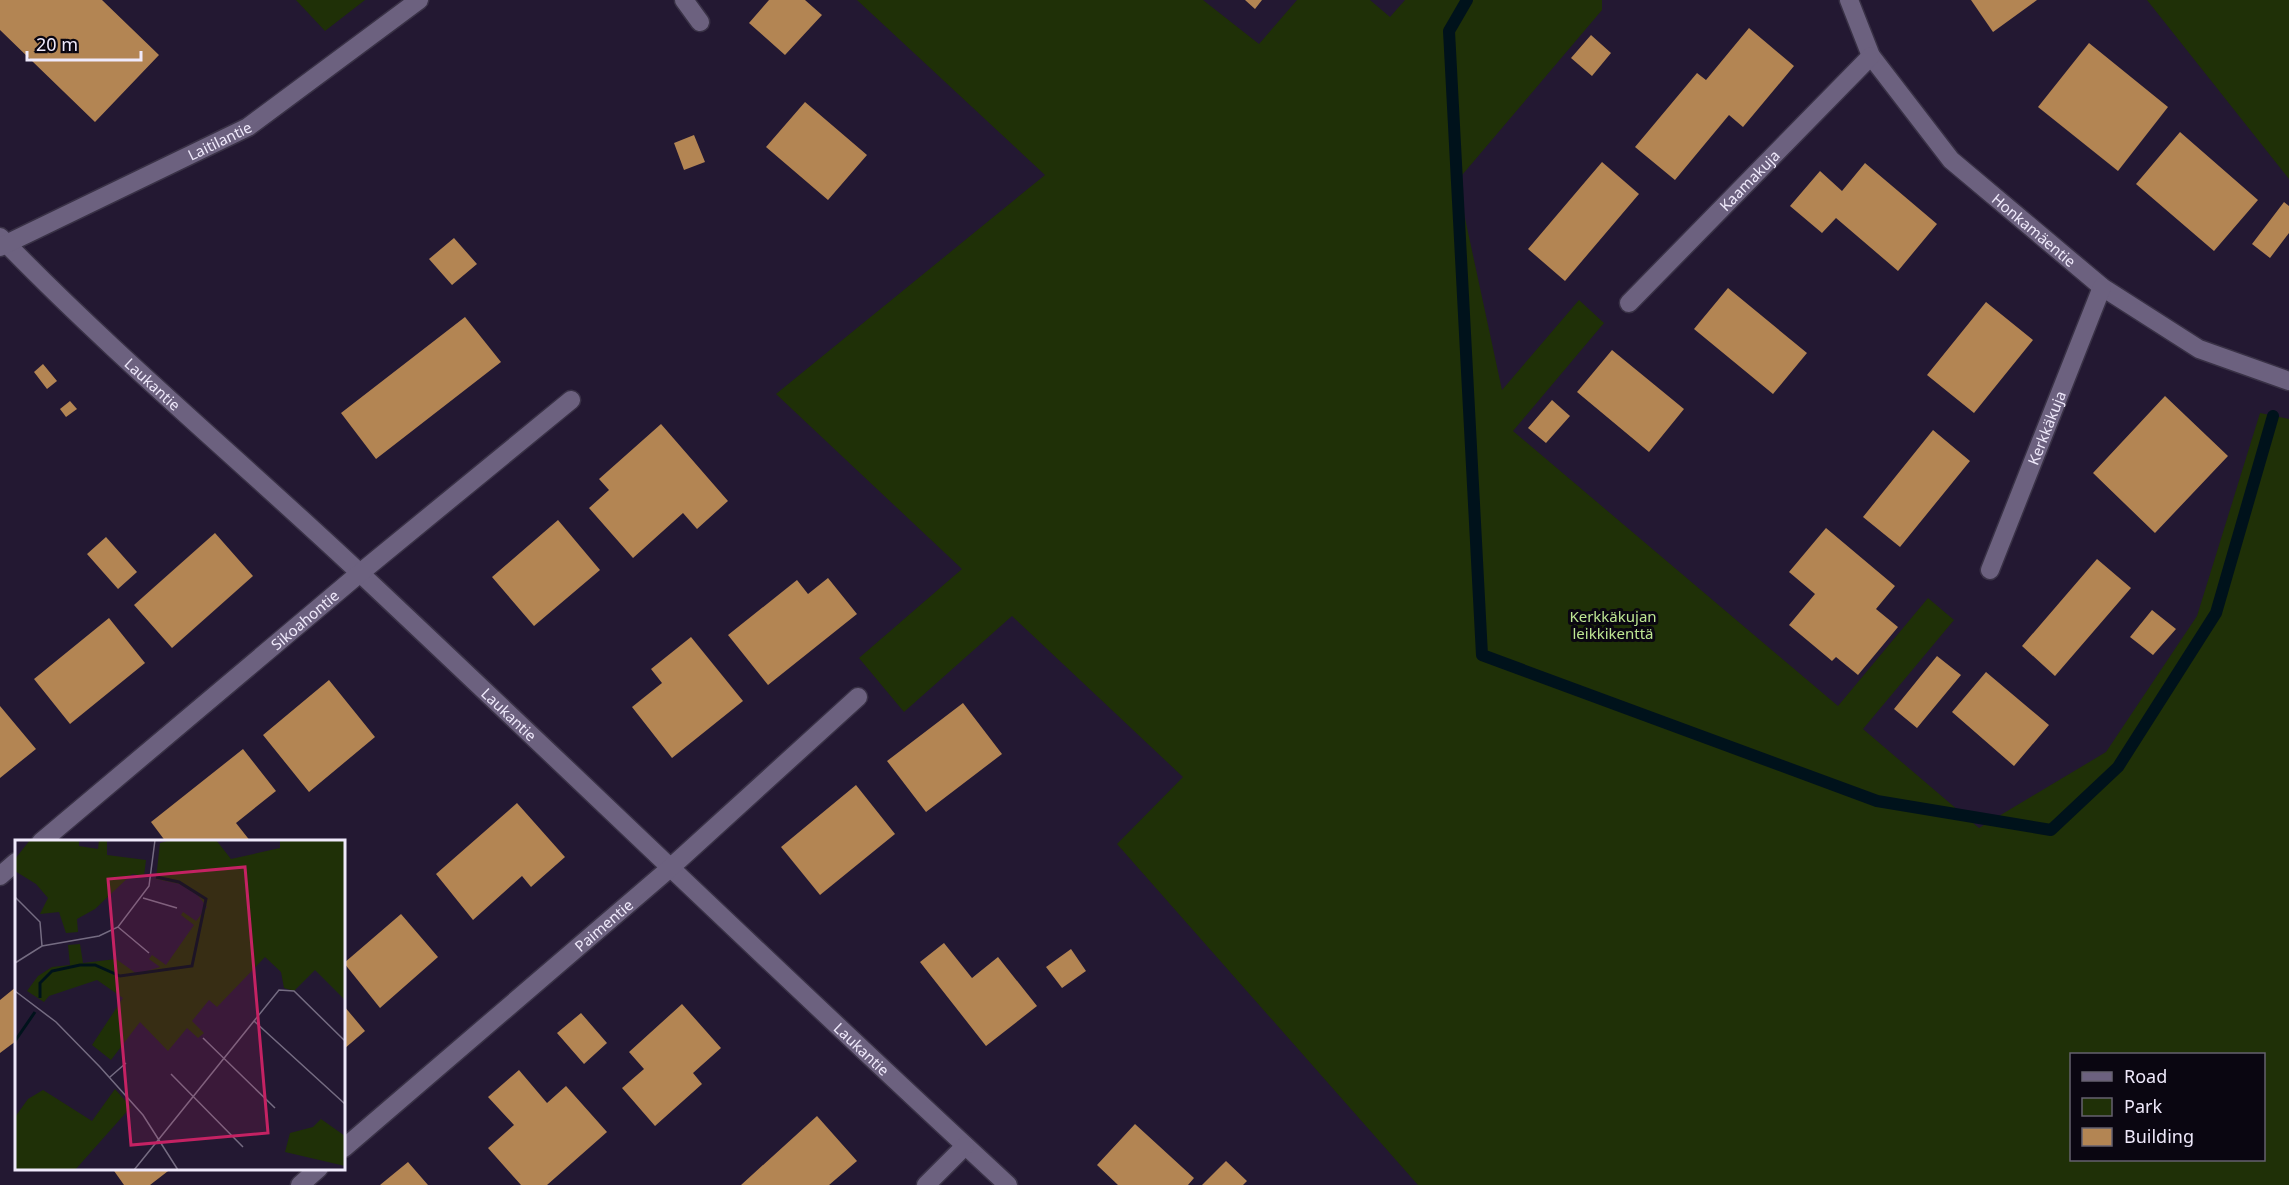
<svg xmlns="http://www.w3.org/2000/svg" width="2289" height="1185" viewBox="0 0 2289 1185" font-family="'Noto Sans',sans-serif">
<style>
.green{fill:#1f3007;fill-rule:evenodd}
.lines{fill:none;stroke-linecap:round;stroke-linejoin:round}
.stream{stroke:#00121b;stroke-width:12}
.building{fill:#b38553}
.minor-casing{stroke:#393146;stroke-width:21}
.minor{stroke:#6c617f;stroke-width:18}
.labels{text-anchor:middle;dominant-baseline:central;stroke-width:6;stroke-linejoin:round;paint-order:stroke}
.street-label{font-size:15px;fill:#efe9fb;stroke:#0a0611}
.park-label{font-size:15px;fill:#bee693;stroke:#0a0611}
.inset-river{fill:none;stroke:#00121b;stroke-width:3}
.inset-road{fill:none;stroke:#756c82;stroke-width:1.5}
.view{fill:#c42263;fill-opacity:0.15;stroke:#c42263;stroke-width:3}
.inset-edge{fill:none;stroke:#efe9fb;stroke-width:3}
</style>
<rect width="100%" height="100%" fill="#231832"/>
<!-- green -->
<path class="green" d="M296 0H365L325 31Z
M857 0H1203L1259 44 1297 0H1370L1390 17 1405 0H1602V10L1457 181 1502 390 1579 300 1604 323 1513 431 1838 706 1928 598 1954 620 1863 729 1979 828 2106 752 2197 616 2260 413 2289 419V1185H1418L1117 844 1183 777 1012 616 904 712 859 658 962 569 776 394 1045 175ZM2072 1054H2264V1160H2072Z
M2147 0H2289V179Z"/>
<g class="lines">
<!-- stream -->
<path class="stream" d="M1467 0 1449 31 1482 655 1877 801 2051 830 2118 767 2216 613 2273 416"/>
</g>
<!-- building -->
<path class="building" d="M0 0H102L159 55 95 122 0 30Z
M769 0H805L822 15 785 55 749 23Z
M1245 0H1262L1255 9Z
M1971 0H2037L1993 32Z
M1749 28 1794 66 1743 127 1729 115 1675 180 1635 147 1697 73 1706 80Z
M1591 35 1611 53 1592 76 1571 58Z
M2089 43 2168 107 2118 171 2038 107Z
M805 102 867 155 828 200 766 147Z
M2180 132 2258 200 2214 251 2136 184Z
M694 135 705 162 684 170 674 143Z
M1602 162 1639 194 1565 281 1528 249Z
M1865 163 1937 224 1898 271 1836 218 1822 233 1790 206 1820 171 1842 191Z
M2284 202 2289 206V233L2270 258 2252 244Z
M454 238 477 264 452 285 429 259Z
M1728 288 1807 353 1773 394 1694 329Z
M1986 302 2033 340 1974 413 1927 375Z
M465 317 501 362 376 459 341 413Z
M1612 350 1684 409 1649 452 1577 392Z
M43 364 57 381 47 389 34 372Z
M2165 396 2228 456 2155 533 2093 473Z
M1552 400 1570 416 1546 443 1528 428Z
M70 401 77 409 66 417 60 409Z
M661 424 728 501 697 529 683 513 633 558 589 508 609 490 599 479Z
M1933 430 1970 461 1900 547 1863 517Z
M558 520 600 570 534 626 492 577Z
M1826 528 1895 586 1876 609 1898 627 1858 675 1836 657 1832 661 1789 625 1815 594 1789 572Z
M215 533 253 576 172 648 134 605Z
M106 537 137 572 118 589 87 554Z
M2097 559 2131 588 2055 676 2022 646Z
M828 578 857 614 768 685 728 635 797 580 808 594Z
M2152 610 2176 629 2153 655 2130 637Z
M109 618 145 663 70 724 34 679Z
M691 637 743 701 672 758 632 707 662 683 651 669Z
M1937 656 1961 675 1917 728 1894 709Z
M1986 672 2049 725 2014 766 1952 712Z
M329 680 375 737 309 792 263 735Z
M963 703 1002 754 926 812 887 761Z
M0 706 36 749 0 778Z
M243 749 276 791 236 823 251 842H166L151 822Z
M856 785 895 834 820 895 781 847Z
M517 803 565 857 531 887 522 876 473 920 436 874Z
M401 914 438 957 380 1008 344 963Z
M944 943 972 978 998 957 1037 1006 986 1046 920 962Z
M1071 949 1086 971 1062 988 1046 967Z
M16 987V1041L0 1053V1000Z
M682 1004 721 1048 693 1073 702 1084 655 1126 622 1088 644 1069 629 1052Z
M344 1006 365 1031 344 1049Z
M581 1013 607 1043 584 1064 557 1033Z
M519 1070 547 1103 566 1086 607 1132 547 1185H521L488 1148 514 1125 488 1097Z
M817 1116 857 1161 829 1185H741Z
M1135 1124 1194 1178 1188 1185H1118L1097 1165Z
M1226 1161 1247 1181 1243 1185H1202Z
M408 1162 428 1185H380Z
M112 1168H172L150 1185H124Z"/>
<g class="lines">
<!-- minor casing -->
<g class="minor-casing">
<g id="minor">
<path d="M684 0 700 22"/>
<path id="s1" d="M1849 0 1871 56 1951 160 2102 287 2199 349 2289 381"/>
<path id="s2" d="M0 237C114 355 241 461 361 574 577 777 790 984 1008 1185"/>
<path id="s3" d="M0 247 248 127 419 0"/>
<path id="s4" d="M1629 303 1871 56"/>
<path id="s5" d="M1990 570 2102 287"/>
<path id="s6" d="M41 842 360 573 571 400"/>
<path d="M0 876 16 862"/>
<path id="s7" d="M344 1148 669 869 858 697"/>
<path d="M300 1185 319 1168"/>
<path d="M926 1185 965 1146"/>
</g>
</g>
<!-- minor -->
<use href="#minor" class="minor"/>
</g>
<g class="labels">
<!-- street labels -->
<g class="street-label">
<text stroke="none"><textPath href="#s3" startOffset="244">Laitilantie</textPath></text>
<text stroke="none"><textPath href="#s4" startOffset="172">Kaamakuja</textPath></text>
<text stroke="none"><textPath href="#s1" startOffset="300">Honkamäentie</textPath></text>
<text stroke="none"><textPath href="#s2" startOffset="212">Laukantie</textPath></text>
<text stroke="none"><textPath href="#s5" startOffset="153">Kerkkäkuja</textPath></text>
<text stroke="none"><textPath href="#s6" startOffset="345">Sikoahontie</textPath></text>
<text stroke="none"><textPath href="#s2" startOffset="698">Laukantie</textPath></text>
<text stroke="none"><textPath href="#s7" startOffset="342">Paimentie</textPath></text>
<text stroke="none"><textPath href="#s2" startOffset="1184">Laukantie</textPath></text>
</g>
<!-- park labels -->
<g class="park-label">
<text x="1613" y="616">Kerkkäkujan<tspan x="1613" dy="17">leikkikenttä</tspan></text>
</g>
</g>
<!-- overview -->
<g transform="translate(15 840)">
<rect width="330" height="330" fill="#231832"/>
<path d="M15 0H64V6L83 9 84 0H92V15L131 20 129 36 117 34 80 69 62 79 63 92 51 93 44 72 25 74 33 58 21 44 0 31V19ZM156 0H201L216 19 265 8V0H330V160L300 130 279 151 269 148 266 132 250 117 202 167 194 160 177 181 189 193 183 198 172 188 153 211 125 182 96 220 77 205 108 158 82 140 34 156 29 162 12 151 23 136 37 127 55 125 53 105 65 104 68 123 101 119 122 134 145 127 134 119 137 115 151 125 179 85 166 75 168 72 181 81 192 67 181 53 165 44 141 39 145 3ZM100 249 116 267 60 330H0V277L13 259 28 250 77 281ZM306 279 330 296V326L270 312 275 293 298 287Z" fill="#1f3007"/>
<path class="inset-river" d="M25 158V143L37 131 65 125H80L105 136 177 126 191 59 164 42 141 37M0 201 20 172"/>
<path class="inset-road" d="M0 57 25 82 27 106M128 58 162 68M103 87 134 113M0 123 27 106 84 96 103 87 134 46 140 0M0 151 41 182 85 227 128 275 163 330M239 181 330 264M188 198 260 268M156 234 228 307M95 237 111 223M119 330 264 150 279 151 330 201"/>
<path class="view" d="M230 27 253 293 116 305 93 39Z"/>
<rect width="330" height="330" class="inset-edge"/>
</g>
<!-- legend -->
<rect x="2070" y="1053" width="195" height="108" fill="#0a0611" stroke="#66616f" stroke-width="1.5"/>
<rect x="2082" y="1072" width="30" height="9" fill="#6c617f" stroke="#66616f" stroke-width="1.5"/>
<text x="2124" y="1083" font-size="18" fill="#efe9fb">Road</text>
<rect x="2082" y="1098" width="30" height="18" fill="#1f3007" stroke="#66616f" stroke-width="1.5"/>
<text x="2124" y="1113" font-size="18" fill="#efe9fb">Park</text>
<rect x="2082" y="1128" width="30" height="18" fill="#b38553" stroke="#66616f" stroke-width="1.5"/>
<text x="2124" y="1143" font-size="18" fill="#efe9fb">Building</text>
<!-- scale -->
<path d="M27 51v9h114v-9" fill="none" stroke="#efe9fb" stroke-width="3"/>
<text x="36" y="51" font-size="18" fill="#efe9fb" stroke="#0a0611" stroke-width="4.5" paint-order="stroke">20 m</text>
</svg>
